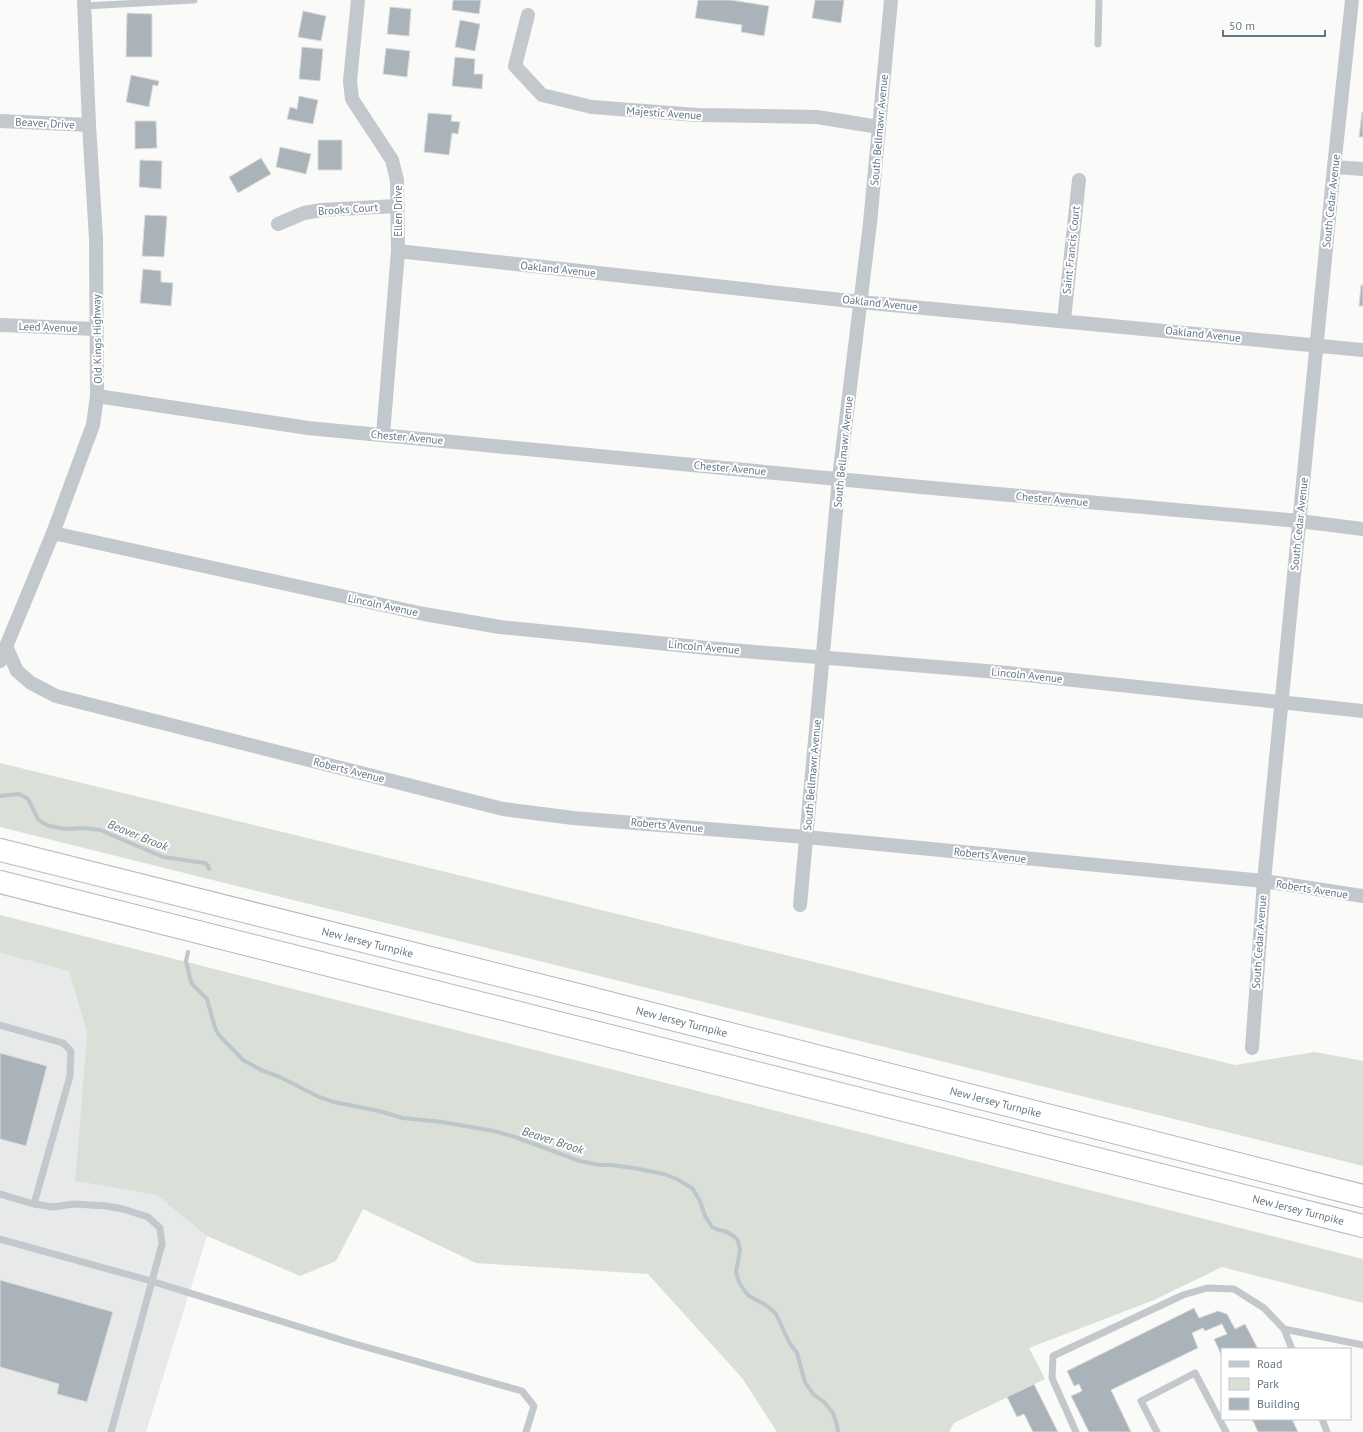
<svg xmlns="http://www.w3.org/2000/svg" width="1363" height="1432" viewBox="0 0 1363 1432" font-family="'PT Sans',sans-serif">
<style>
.built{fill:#e8e9e9}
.green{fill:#dadfd7}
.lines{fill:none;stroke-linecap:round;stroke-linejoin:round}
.stream{stroke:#bbc7cb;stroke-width:4}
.building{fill:#aab3b9;stroke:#dcdcda}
.motorway-casing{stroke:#b4b9bd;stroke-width:24}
.service{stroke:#c3c8cc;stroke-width:7}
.minor{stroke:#c3c8cc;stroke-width:14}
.motorway{stroke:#fff;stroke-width:22}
.labels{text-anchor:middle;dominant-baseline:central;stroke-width:4;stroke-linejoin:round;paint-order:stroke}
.street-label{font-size:11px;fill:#657683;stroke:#fff}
.water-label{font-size:12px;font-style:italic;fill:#60757c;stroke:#fff}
</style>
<rect width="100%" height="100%" fill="#fafaf8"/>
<!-- built -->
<path class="built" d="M0 953 69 971 87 1033 75 1181 158 1195 207 1236 146 1432H0Z"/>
<!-- green -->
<path class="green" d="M0 763 1235 1065 1315 1052 1363 1061V1166L0 827Z
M0 915 1363 1259V1303L1222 1267 1154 1300 1029 1348 1045 1379 954 1423 949 1432H777L742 1378 648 1274 476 1263 363 1209 336 1261 300 1276 207 1236 157 1195 75 1181 87 1033 69 971 0 953Z"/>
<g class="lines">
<!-- stream -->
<path class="stream" d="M0 796 19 794 23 796 28 799 38 819 43 823 49 826 66 829 84 828 100 830 163 857 205 863 208 866 209 869
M188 952 186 961 190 978 192 984 207 999 215 1028 219 1035 243 1060 261 1070 280 1077 319 1097 334 1102 379 1111 403 1118 442 1122 494 1131 515 1137 580 1161 600 1165H611L634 1168 664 1174 679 1180 693 1189 700 1201 705 1216 712 1227 716 1229 727 1232 735 1237 738 1241 740 1250 736 1272 739 1282 744 1290 749 1296 766 1305 776 1314 789 1342 797 1353 805 1382 813 1394 824 1402 833 1413 837 1425 838 1432"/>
</g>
<!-- building -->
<path class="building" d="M453 0H481L479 14 452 10Z
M698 0H731L769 6 764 36 741 32 742 25 695 18Z
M815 0H844L841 23 812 18Z
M390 7 411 9 409 36 387 34Z
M303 11 326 16 321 41 298 37Z
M127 13 152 14V57H126Z
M460 20 480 24 475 51 455 47Z
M302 47 323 49 320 81 299 79Z
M386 48 410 51 407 77 383 74Z
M455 57 475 59 474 74H483L482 89 452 86Z
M131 75 159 81 158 86 153 85 149 107 126 102Z
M299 96 318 100 313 124 287 119 290 107 297 109Z
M1362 112 1363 113V137H1359Z
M428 113 452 115 451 121 460 122 458 134 452 133 449 155 424 152Z
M135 121H156L157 148 135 149Z
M318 140H342V170H318Z
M280 147 311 154 306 174 276 167Z
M261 158 271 174 238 193 229 177Z
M140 160 162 161 161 189 139 187Z
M145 215 167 216 164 257 142 256Z
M143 269 161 271V282L173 283 171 306 140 303Z
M1361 285H1363V306H1359Z
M0 1053 47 1066 26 1146 0 1139Z
M0 1280 113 1312 87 1402 57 1394 59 1384 0 1367Z
M1194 1308 1199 1318 1218 1311 1227 1314 1235 1329 1245 1324 1258 1349H1222V1356L1214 1339 1227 1334 1222 1324 1205 1331 1203 1328 1192 1333 1198 1348 1111 1390 1131 1432H1089L1071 1396 1082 1391 1079 1384 1074 1386 1067 1371Z
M1034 1384 1058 1432H1033L1024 1414 1017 1417 1007 1397Z
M1252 1419H1292L1298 1432H1258Z"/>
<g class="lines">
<!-- motorway casing -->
<g class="motorway-casing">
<g id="motorway">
<path id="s1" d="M0 850 578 995 1363 1196"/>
<path id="s2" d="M0 882 1363 1226"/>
</g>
</g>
<!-- service -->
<path class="service" d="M85 6 194 0
M1098 44 1099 0
M0 1025 63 1043 71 1051 70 1076 34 1204 53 1207 74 1204 106 1206 123 1209 148 1217 160 1228 162 1244 111 1432
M0 1194 34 1204
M0 1239 151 1281 348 1342 522 1391 534 1406 526 1432
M1292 1349 1284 1329 1363 1345
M1322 1419 1327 1432
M1076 1432 1052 1378 1053 1356 1183 1295 1207 1288 1234 1289 1264 1308 1284 1329
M1157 1432 1141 1401 1195 1373 1226 1432"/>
<!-- minor -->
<path class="minor" d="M358 0 350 81 352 99 392 160 397 180 398 251 383 435
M528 15 515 66 542 95 592 107 697 115 817 117 879 127
M0 121 89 125
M1334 167 1363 169
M278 224 304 213 321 210 397 206
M398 251 860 302 1363 350
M1064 320 1079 180
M0 325 96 329
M97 396 308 428 921 487 1299 521 1363 529
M53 533 424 614 500 627 707 648 998 672 1363 711
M6 646 17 671 31 683 56 696 503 809 573 818 806 837 1264 881 1363 896
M0 661 53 533 93 425 97 396 96 239 89 125 84 0
M800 905 839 478 870 223 891 0
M1252 1048 1264 881 1334 167 1352 0"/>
<!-- motorway -->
<use href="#motorway" class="motorway"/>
</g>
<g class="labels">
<!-- street labels -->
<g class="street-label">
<text transform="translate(664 113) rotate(4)">Majestic Avenue</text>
<text transform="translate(45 123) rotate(3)">Beaver Drive</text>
<text transform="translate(879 130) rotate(-85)">South Bellmawr Avenue</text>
<text transform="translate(1331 201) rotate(-84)">South Cedar Avenue</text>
<text transform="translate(348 209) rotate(-4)">Brooks Court</text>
<text transform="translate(398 211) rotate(-90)">Ellen Drive</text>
<text transform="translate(1071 250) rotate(-84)">Saint Francis Court</text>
<text transform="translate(558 269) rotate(6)">Oakland Avenue</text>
<text transform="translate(880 303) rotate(6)">Oakland Avenue</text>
<text transform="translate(48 327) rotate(2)">Leed Avenue</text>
<text transform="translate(1203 334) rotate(6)">Oakland Avenue</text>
<text transform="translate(97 339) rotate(-91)">Old Kings Highway</text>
<text transform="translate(407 437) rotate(5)">Chester Avenue</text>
<text transform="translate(843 452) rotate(-84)">South Bellmawr Avenue</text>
<text transform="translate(730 468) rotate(5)">Chester Avenue</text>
<text transform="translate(1052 499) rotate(5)">Chester Avenue</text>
<text transform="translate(1299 524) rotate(-84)">South Cedar Avenue</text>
<text transform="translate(383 605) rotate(12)">Lincoln Avenue</text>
<text transform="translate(704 647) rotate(5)">Lincoln Avenue</text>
<text transform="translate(1027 675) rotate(6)">Lincoln Avenue</text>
<text transform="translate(349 770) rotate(14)">Roberts Avenue</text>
<text transform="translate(812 775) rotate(-85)">South Bellmawr Avenue</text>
<text transform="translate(667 825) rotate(5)">Roberts Avenue</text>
<text transform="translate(990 855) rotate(6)">Roberts Avenue</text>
<text transform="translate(1312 889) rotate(9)">Roberts Avenue</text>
<text transform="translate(1259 942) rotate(-86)">South Cedar Avenue</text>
<text stroke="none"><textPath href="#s1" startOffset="379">New Jersey Turnpike</textPath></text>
<text stroke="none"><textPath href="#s1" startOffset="703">New Jersey Turnpike</textPath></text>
<text stroke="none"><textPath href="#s1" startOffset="1027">New Jersey Turnpike</textPath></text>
<text stroke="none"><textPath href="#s2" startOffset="1339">New Jersey Turnpike</textPath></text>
</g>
<!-- water labels -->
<g class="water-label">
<text transform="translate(138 835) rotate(22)">Beaver Brook</text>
<text transform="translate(553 1140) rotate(18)">Beaver Brook</text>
</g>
</g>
<!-- legend -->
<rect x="1221" y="1348" width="130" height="72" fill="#ffffff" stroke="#c1c8cd"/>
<rect x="1229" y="1361" width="20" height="6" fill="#c3c8cc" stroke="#c1c8cd"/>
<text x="1257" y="1368" font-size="12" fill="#657683">Road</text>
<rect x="1229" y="1378" width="20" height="12" fill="#dadfd7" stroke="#c1c8cd"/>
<text x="1257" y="1388" font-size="12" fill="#657683">Park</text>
<rect x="1229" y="1398" width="20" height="12" fill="#aab3b9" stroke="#c1c8cd"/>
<text x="1257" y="1408" font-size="12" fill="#657683">Building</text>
<!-- scale -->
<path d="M1223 30v6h102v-6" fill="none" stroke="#657683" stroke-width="2"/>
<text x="1229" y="30" font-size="12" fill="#657683" stroke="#ffffff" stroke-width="3" paint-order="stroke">50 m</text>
</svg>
